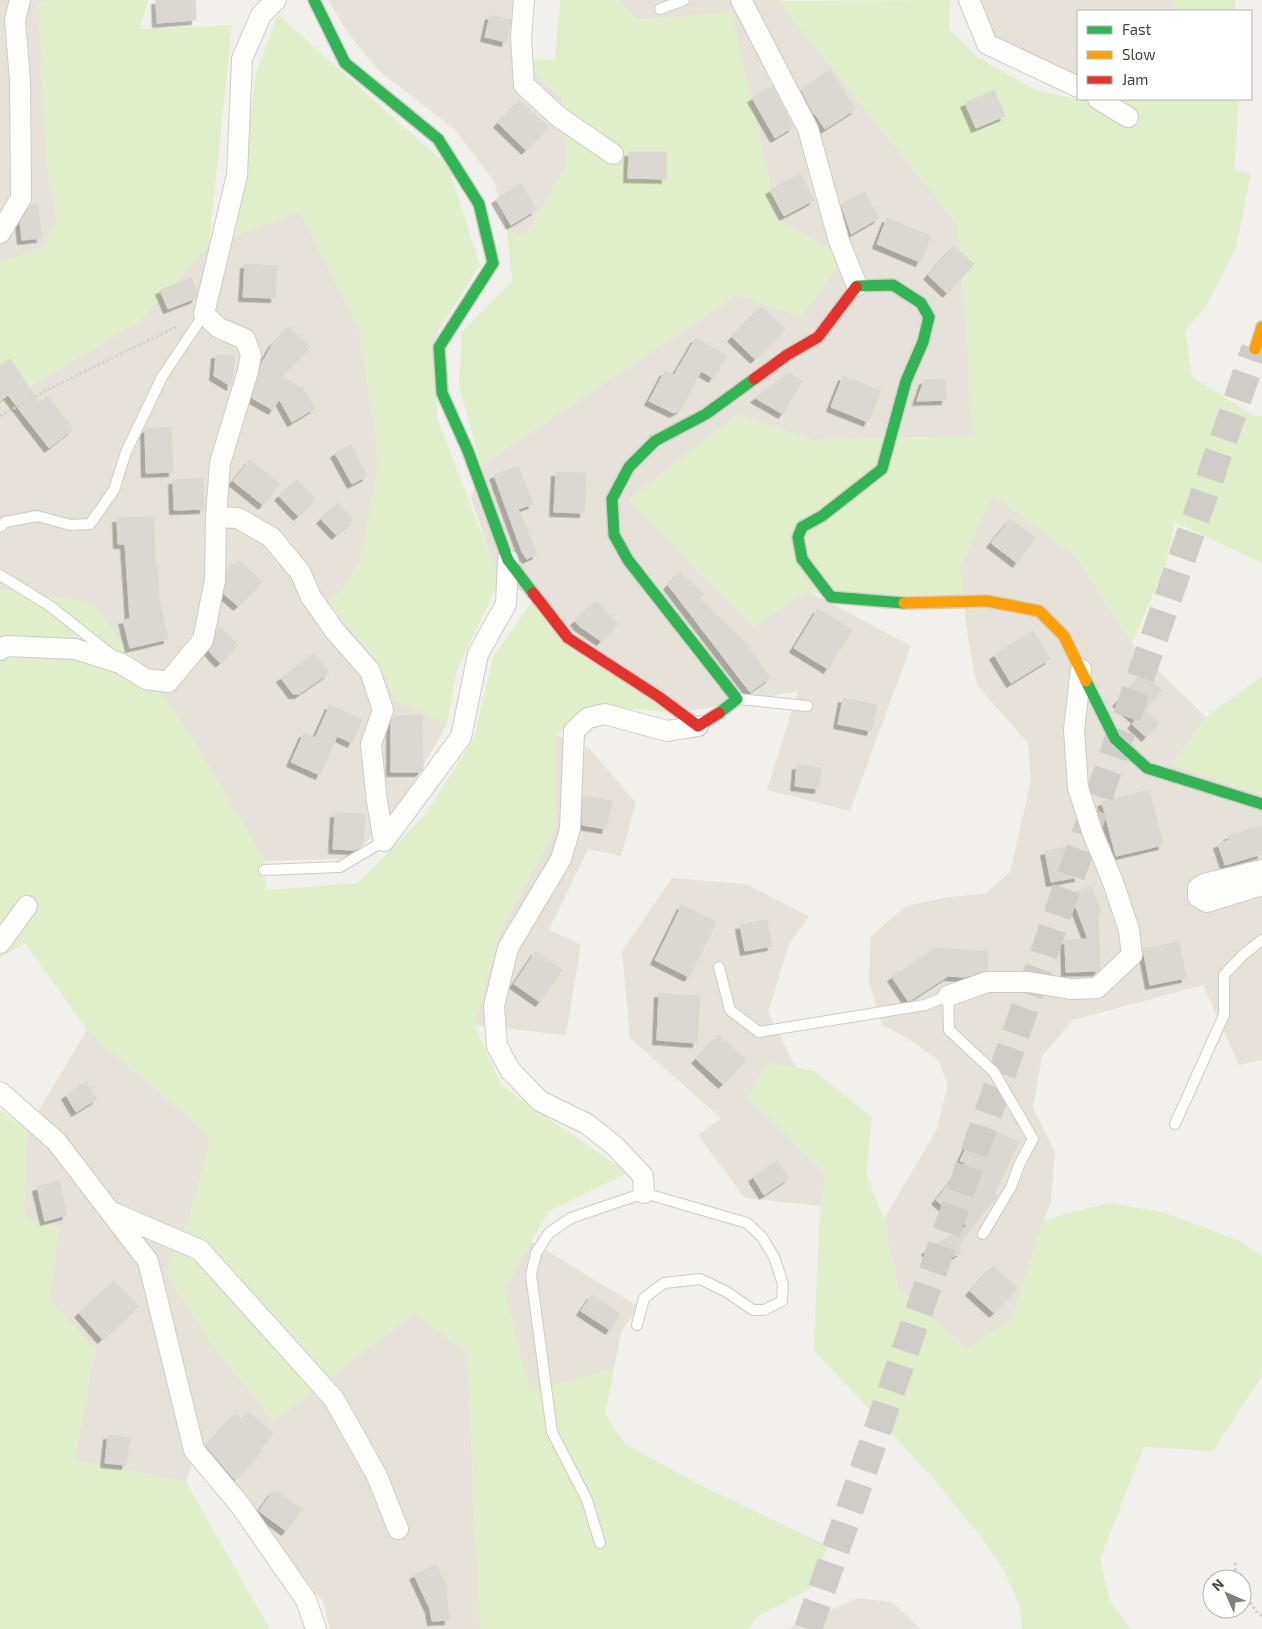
<svg xmlns="http://www.w3.org/2000/svg" width="1262" height="1629" viewBox="0 0 1262 1629" font-family="'Exo 2',sans-serif">
<style>
.residential{fill:#e7e2d9}
.green{fill:#e0efc9}
.building{fill:#dbd7d2;stroke:#dbd7d0;filter:url(#shadow)}
.lines{fill:none;stroke-linecap:round;stroke-linejoin:round}
.highway-tunnel{stroke:#d0cdc8;stroke-width:28;stroke-dasharray:28 14;stroke-linecap:butt}
.lane-casing{stroke:#cecbc6;stroke-width:12}
.street-casing{stroke:#cecbc6;stroke-width:22}
.fast-casing{stroke:#d4cfc3;stroke-width:14}
.slow-casing{stroke:#d4cfc3;stroke-width:14}
.jam-casing{stroke:#d4cfc3;stroke-width:14}
.path{stroke:#d2d0ca;stroke-width:3;stroke-dasharray:2.5 2.5;stroke-linecap:butt}
.lane{stroke:#fdfdfc;stroke-width:10}
.street{stroke:#fdfdfc;stroke-width:20}
.fast{stroke:#30b455;stroke-width:11}
.slow{stroke:#ff9f0a;stroke-width:11}
.jam{stroke:#e5322d;stroke-width:11}
</style>
<defs>
<filter id="shadow"><feDropShadow dx="-4.5" dy="4.5" stdDeviation="0" flood-color="#0004"/></filter>
</defs>
<rect width="100%" height="100%" fill="#f2f0ec"/>
<!-- residential -->
<path class="residential" d="M0 0H58L39 3 46 161 57 217 43 248 0 263Z
M328 0H517L519 59 561 97 567 165 524 238 507 230 494 181 454 129 379 71 348 33Z
M617 0H784L779 1 958 225 974 436 812 440 737 415 808 591 911 646 850 811 767 790 798 691 672 714 534 599 498 577 471 498 481 465 737 295 800 316 844 258 778 219 731 13 636 20Z
M978 0H1173L1172 11H1078V76L1055 69 992 38Z
M300 212 359 329 379 458 363 557 340 593 328 604 375 658 396 700 447 724 393 818 347 859 265 861 185 727 91 602 0 590V404L138 322 209 245Z
M993 494 1076 556 1132 644 1206 717 1172 765 1262 795V1060L1239 1065 1203 985 1073 1020 1042 1056 1033 1108 1055 1152 1051 1201 1044 1220 1011 1320 967 1349 898 1288 884 1219 936 1131 948 1086 939 1061 907 1038 882 1025 869 981 871 936 906 906 949 897 985 894 1010 872 1031 781 1028 743 977 685 969 646 960 566Z
M556 735 589 748 636 803 621 856 588 849 549 930 581 945 566 1035 474 1025 501 929 556 828Z
M672 878 746 884 809 916 789 944 768 1012 796 1068 766 1063 794 1143 825 1172 821 1206 745 1198 698 1135 721 1118 630 1038 622 951Z
M87 1030 211 1137 188 1222 166 1273 274 1421 414 1313 467 1352 480 1629H330L323 1602 245 1502 198 1447 186 1482 74 1460 95 1350 49 1299 59 1228 24 1216 27 1130Z
M531 1241 639 1307 621 1332 614 1369 530 1392 504 1289Z
M858 1598 892 1602 921 1629H786Z"/>
<!-- green -->
<path class="green" d="M58 0H148L140 29 232 25 209 245 138 322 0 404V262L43 248 57 217 46 161 38 3Z
M560 0H617L636 20 731 12 778 219 845 258 800 317 737 295 481 465 459 386 462 332 512 281 507 230 524 238 567 165 561 97 519 59 555 60Z
M950 0 949 29 977 57 1037 91 1089 101 1092 99H1239L1234 170 1251 174 1236 248 1206 306 1185 331 1192 377 1254 416H1262V563L1175 522 1166 563 1132 644 1076 556 993 495 960 566 964 599 881 609 808 591 753 627 628 500 737 415 812 440 973 436 958 225 778 1Z
M1173 0H1235V11H1172Z
M278 15 448 166 480 265 437 333V418L500 580 457 670 447 724 396 700 375 658 328 603 340 593 361 559 379 458 359 329 300 212 235 236 256 72Z
M0 590 91 602 185 727 265 861 266 890 358 883 425 815 474 738 493 657 533 600 668 712 603 706 556 735V828L501 929 474 1025 502 1086 628 1173 549 1211 504 1289 530 1391 614 1369 605 1414 625 1444 704 1487 828 1546 813 1587 758 1616 747 1629H480L467 1352 414 1313 274 1421 213 1347 166 1273 188 1222 211 1137 87 1030 25 943 0 958Z
M1262 676V795L1172 765 1206 717Z
M766 1063 815 1071 872 1118 866 1173 884 1219 898 1288 967 1349 1011 1320 1044 1220 1108 1203 1163 1212 1240 1241 1262 1256V1371L1261 1377 1213 1451 1144 1447 1100 1559 1110 1601 1131 1629H1022L1020 1606 1003 1569 981 1537 932 1477 814 1350 819 1225 825 1172 748 1097Z
M0 1110 27 1130 24 1216 59 1228 49 1299 95 1350 74 1460 186 1482 270 1629H0Z"/>
<!-- building -->
<path class="building" d="M156 0H195L196 20 157 23Z
M490 15 511 20 506 42 485 37Z
M830 70 856 109 825 129 815 114 814 115 801 89Z
M772 86 793 127 775 138 752 98Z
M994 90 1005 116 976 128 965 103Z
M520 100 548 127 526 150 498 123Z
M629 152H666V179L628 178Z
M800 174 814 200 784 216 770 190Z
M521 184 536 210 511 225 496 199Z
M864 192 879 218 851 234 841 204Z
M38 204 41 238 22 240 20 222 31 205Z
M887 218 931 236 920 262 877 244Z
M954 246 974 264 947 293 928 275Z
M245 264 277 266 275 298 243 297Z
M191 278 197 292 196 298 168 309 160 290Z
M761 307 785 329 755 359 732 337Z
M289 327 310 347 281 376 303 389 315 408 292 422 279 399 273 410 252 398 262 363 273 343Z
M696 338 727 356 713 378 701 371 681 409 674 413 649 401 665 371 674 375Z
M216 354 235 356 231 386 214 376Z
M10 359 39 403 47 396 73 429 49 448 8 395 0 401V366Z
M789 373 802 381 783 414 755 398Z
M843 376 881 391 868 422 831 407Z
M945 379 946 400 917 401 924 380Z
M171 427 173 472 146 473 145 429Z
M351 445 367 476 352 484 335 453Z
M250 460 280 484 263 505 233 481Z
M518 466 533 504 518 509 537 554 527 559 522 552 494 475Z
M556 472 586 473 584 513 554 512Z
M203 478 204 509 174 510 173 480Z
M297 480 315 499 298 516 279 496Z
M338 503 353 520 336 535 321 519Z
M154 517 155 566H158L159 599 168 639 130 648 123 620 130 619 125 544H118L117 518Z
M1010 519 1035 538 1017 563 991 543Z
M238 560 262 582 238 606 224 594 227 572Z
M680 572 704 595 700 599 745 642 770 678 750 692 668 585Z
M596 601 618 624 601 641 579 626 575 621Z
M818 609 852 630 828 669 794 648Z
M220 627 238 645 220 663 209 651 214 643 217 630Z
M1033 631 1050 659 1011 683 994 655Z
M314 653 329 673 299 694H293L281 678Z
M1143 674 1162 691 1145 710 1159 723 1146 737 1132 724 1142 713 1136 719 1117 702Z
M843 698 877 705 871 731 838 724Z
M330 705 362 720 352 743 337 736 320 775 291 762 304 733 315 738Z
M422 715 423 769 420 772H391V723L394 716Z
M797 765 821 768 819 789 795 786Z
M1149 790 1163 845 1116 856 1102 802Z
M583 796 612 801 606 829 582 825Z
M335 813 365 814 363 845 355 850 333 849Z
M1262 826V854L1225 865 1218 844 1229 840 1228 836Z
M1073 846 1079 877 1051 882 1045 851Z
M1091 886 1101 912 1098 914 1100 968 1098 971 1066 972 1065 940 1088 939 1071 894Z
M682 905 716 922 689 977 655 960Z
M767 920 772 946 745 951 740 925Z
M1179 942 1186 978 1150 985 1143 949Z
M935 948 988 952 987 970 965 977 948 976 911 1000 908 1001 892 977Z
M536 951 562 970 540 1002 514 984Z
M659 993 700 996 697 1043 657 1040Z
M719 1035 746 1060 723 1084 696 1059Z
M86 1082 97 1099 76 1112 66 1095Z
M978 1123 1019 1142 994 1194 997 1196 958 1246 961 1252 936 1267 926 1250 967 1226 936 1200 965 1163 960 1161Z
M777 1161 789 1178 764 1195 753 1177Z
M59 1181 67 1215 45 1221 37 1187Z
M993 1266 1017 1288 994 1313 970 1291Z
M114 1281 138 1306 102 1339 79 1313Z
M592 1295 620 1314 610 1330 581 1311Z
M249 1412 273 1434 260 1449 262 1451 235 1480 206 1446 236 1414 242 1419Z
M108 1435 130 1438 126 1465 105 1463Z
M274 1490 302 1509 286 1531 259 1511Z
M436 1565 448 1589 446 1590 449 1620 432 1621 430 1609 414 1575Z"/>
<g class="lines">
<!-- highway-tunnel -->
<path class="highway-tunnel" d="M808 1629 1255 349"/>
<!-- lane casing -->
<g class="lane-casing">
<path id="lane" d="M660 9 684 0
M0 527 5 522 37 516 71 525 90 524 114 490 126 452 162 377 204 314
M0 575 50 606 113 656
M739 699 807 706
M264 870 340 867 384 841
M719 967 730 1010 759 1032 925 1005 948 996 949 1030 994 1072 1033 1139 1019 1165 1011 1187 983 1234
M1175 1124 1224 1015V975L1244 954 1262 940
M600 1543 587 1500 552 1432 531 1275 536 1253 549 1233 571 1218 644 1193 747 1223 762 1237 774 1257 783 1284 782 1301 764 1310H753L727 1292 700 1279 664 1283 644 1298 637 1325"/>
</g>
<!-- street casing -->
<g class="street-casing">
<path id="street" d="M524 0 521 38 524 85 559 117 613 154
M741 0 808 129 839 241 857 286
M969 0 987 44 1078 87
M1098 99 1128 117
M0 233 21 198 20 80 15 20 20 0
M216 517 238 518 271 537 300 572 311 597 335 631 370 671 383 710 371 744 377 802 384 841
M0 650 6 646 75 649 120 663 146 679 168 682 203 640 215 580 216 517 220 463 248 371 251 355 245 339 219 328 204 314 237 175 242 59 261 15 276 0
M384 841 461 737 478 654 506 604 508 560
M1262 870 1204 884 1198 888V897L1207 902 1262 885
M0 943 27 906
M948 996 987 982H1028L1071 989 1097 988 1132 955 1129 930 1113 882 1093 834 1078 788 1074 730 1081 669
M0 1092 56 1141 148 1261 194 1450 240 1505 306 1600 316 1629
M644 1193 643 1176 616 1147 587 1124 540 1101 510 1070 497 1046 494 1006 508 948 561 859 570 829 574 731 588 718 605 714 667 731 698 726
M114 1213 200 1250 334 1399 377 1476 398 1529"/>
</g>
<!-- fast casing -->
<g class="fast-casing">
<path id="fast" d="M314 0 345 63 438 139 479 204 493 263 439 347 442 393 468 451 508 560 533 593
M856 287 857 286 893 285 921 303 929 317 923 342 906 381 882 469 822 516 802 527 798 537 802 559 831 597 904 603
M1086 681 1115 739 1147 768 1262 804
M719 713 737 699 628 560 614 535 612 499 629 467 655 441 706 414 754 379"/>
</g>
<!-- slow casing -->
<g class="slow-casing">
<path id="slow" d="M1255 349 1262 327
M904 603 987 601 1039 611 1064 636 1086 681"/>
</g>
<!-- jam casing -->
<g class="jam-casing">
<path id="jam" d="M754 379 787 355 818 337 856 287
M533 593 568 638 659 697 698 726 719 713"/>
</g>
<!-- path -->
<path class="path" d="M0 416 49 389 178 326
M1235 1563 1236 1579
M1242 1590 1256 1611 1262 1616"/>
<!-- lane -->
<use href="#lane" class="lane"/>
<!-- street -->
<use href="#street" class="street"/>
<!-- fast -->
<use href="#fast" class="fast"/>
<!-- slow -->
<use href="#slow" class="slow"/>
<!-- jam -->
<use href="#jam" class="jam"/>
</g>
<!-- legend -->
<rect x="1077" y="10" width="175" height="90" fill="#ffffff" stroke="#b7b3af"/>
<rect x="1087" y="26" width="25" height="8" fill="#30b455" stroke="#b7b3af"/>
<text x="1122" y="35" font-size="15" fill="#4a4236">Fast</text>
<rect x="1087" y="51" width="25" height="8" fill="#ff9f0a" stroke="#b7b3af"/>
<text x="1122" y="60" font-size="15" fill="#4a4236">Slow</text>
<rect x="1087" y="76" width="25" height="8" fill="#e5322d" stroke="#b7b3af"/>
<text x="1122" y="85" font-size="15" fill="#4a4236">Jam</text>
<!-- north arrow -->
<g transform="translate(1227 1594) rotate(315)"><circle r="24" fill="#ffffff" stroke="#b7b3af"/>
<path d="M0-4L9 19L0 12L-9 19Z" fill="#857f76"/>
<text y="-8" font-size="14" font-weight="bold" text-anchor="middle" fill="#4a4236">N</text>
</g>
</svg>
